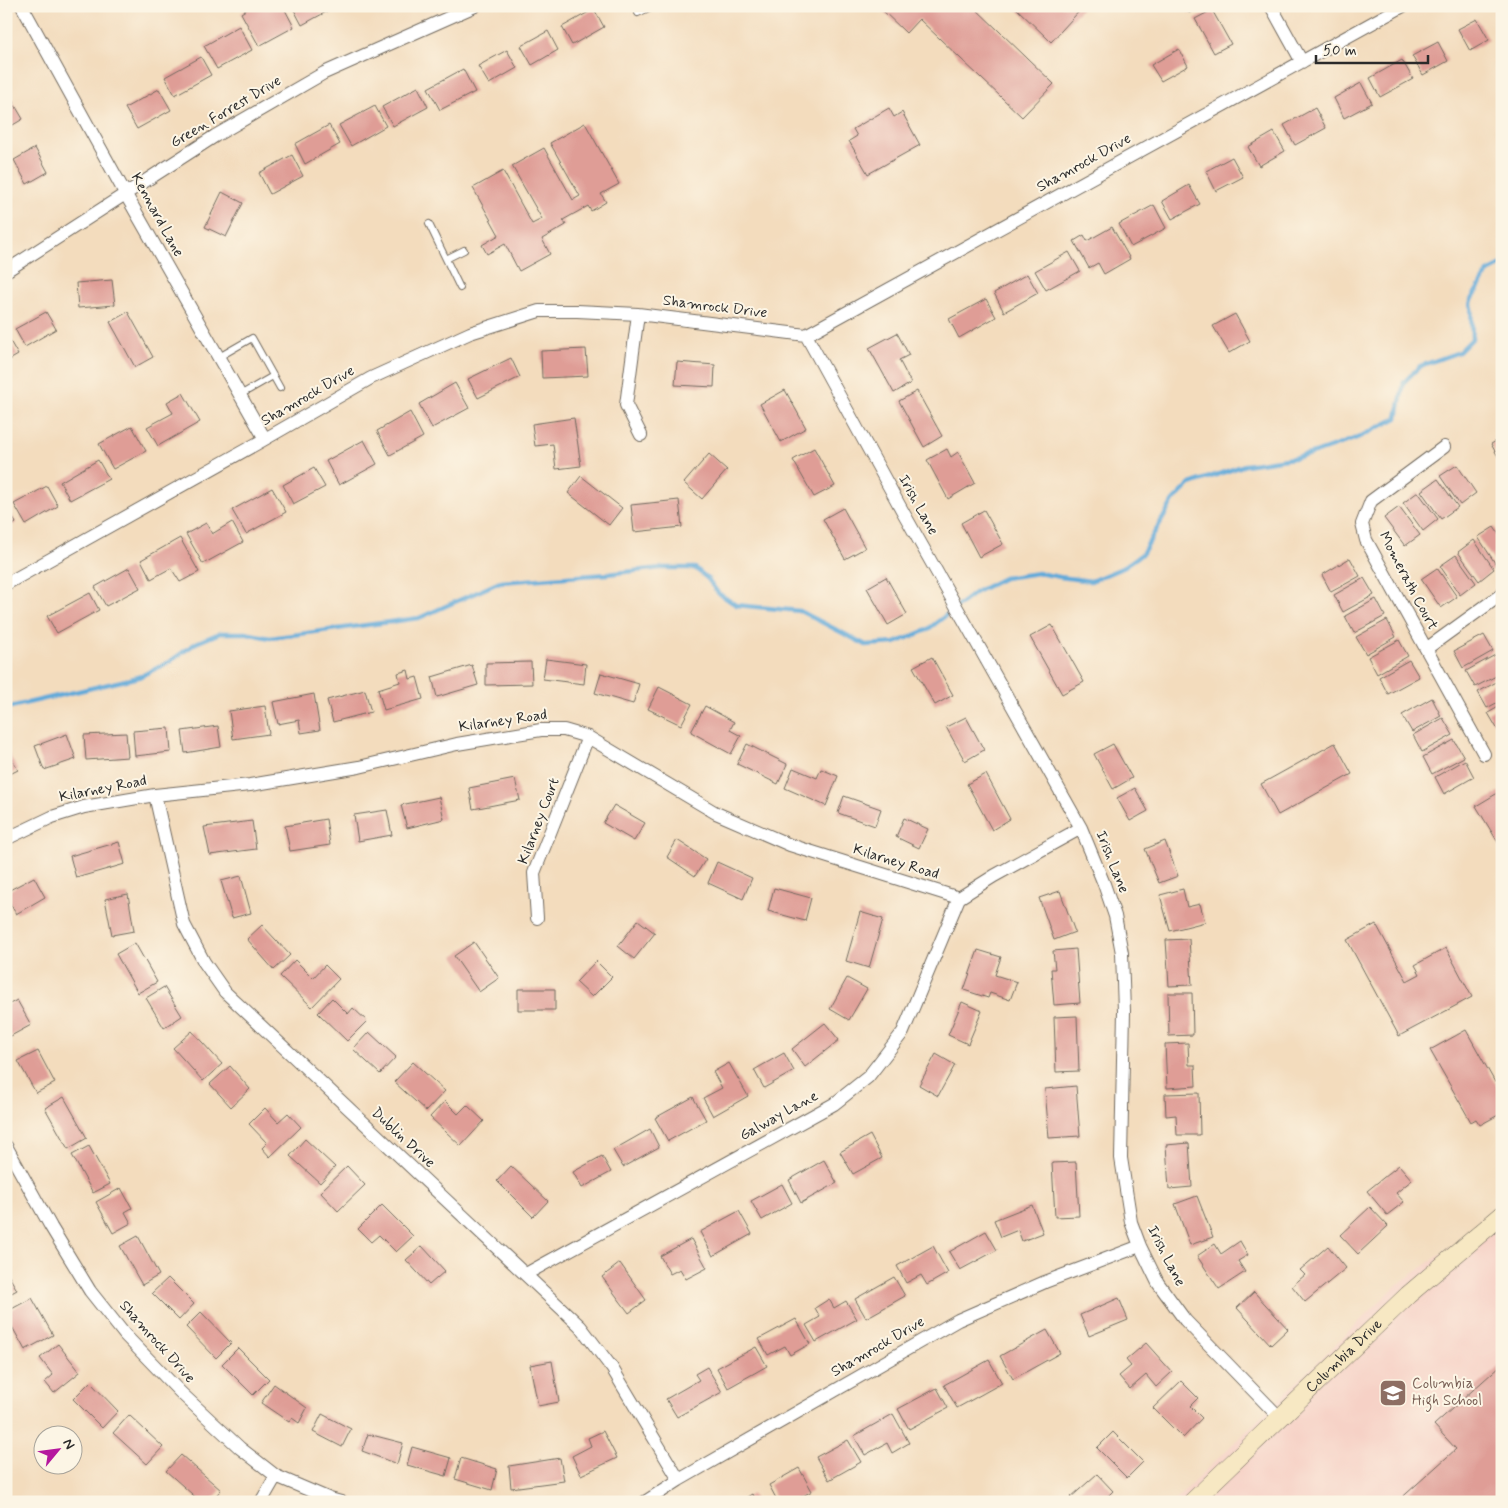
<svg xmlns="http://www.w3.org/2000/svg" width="1508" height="1508" viewBox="0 0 1508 1508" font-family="Mynerve,sans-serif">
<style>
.built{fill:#f6d1c6}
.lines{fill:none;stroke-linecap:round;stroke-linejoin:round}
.stream{stroke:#63aad9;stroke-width:4.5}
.building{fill:#df9d96}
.lane-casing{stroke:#71695e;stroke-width:8}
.street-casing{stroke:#71695e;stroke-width:14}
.secondary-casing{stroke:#71695e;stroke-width:19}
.lane{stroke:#fff;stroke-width:6}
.street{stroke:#fff;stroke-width:12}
.secondary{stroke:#f7e8c3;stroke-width:18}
.labels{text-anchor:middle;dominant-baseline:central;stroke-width:4;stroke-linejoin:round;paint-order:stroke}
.street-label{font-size:15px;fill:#2b2b2b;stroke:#fcf5e5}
.education-label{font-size:15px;fill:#785e54;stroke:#fcf5e5;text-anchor:start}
</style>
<rect width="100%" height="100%" fill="#fcf5e5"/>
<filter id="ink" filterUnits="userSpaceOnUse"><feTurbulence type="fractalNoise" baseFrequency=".02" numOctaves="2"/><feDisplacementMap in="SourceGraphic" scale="10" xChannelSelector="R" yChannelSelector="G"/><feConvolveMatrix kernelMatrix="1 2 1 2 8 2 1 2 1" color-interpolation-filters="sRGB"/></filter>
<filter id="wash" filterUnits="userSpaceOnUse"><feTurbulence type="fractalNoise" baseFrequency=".0096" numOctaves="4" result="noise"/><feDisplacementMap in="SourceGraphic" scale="20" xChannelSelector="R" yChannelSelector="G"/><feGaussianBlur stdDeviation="1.12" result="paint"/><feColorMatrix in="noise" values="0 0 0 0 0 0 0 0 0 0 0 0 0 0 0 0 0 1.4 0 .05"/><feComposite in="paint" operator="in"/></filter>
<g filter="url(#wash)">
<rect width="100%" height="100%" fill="#f3dcbd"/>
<!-- built -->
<path class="built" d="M1502 1212V1502H1173L1397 1285Z"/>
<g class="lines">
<!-- stream -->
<path class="stream" d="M6 708 139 677 169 662 196 643 220 633H246L270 638 419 618 500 582 607 574 661 568H695L708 579 718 593 736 605 800 611 866 645 895 643 927 630 976 592 1004 578 1038 573 1060 577 1091 581 1122 568 1142 554 1173 501 1190 484 1245 465 1293 458 1315 453 1357 438 1397 418 1404 382 1420 366 1459 352 1472 339 1471 300 1488 272 1502 265"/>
</g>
<g id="blocks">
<!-- building -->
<path class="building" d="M252 6H283L294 27 259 46 241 13Z
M292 6H337L302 25Z
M878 6H973L1054 84 1022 117 919 19 906 33Z
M1014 6H1082L1083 7 1051 42Z
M1185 6H1201L1189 13Z
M594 9 604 27 572 45 562 27Z
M1212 10 1231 44 1214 53 1195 19Z
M1477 19 1489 40 1470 51 1458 29Z
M239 26 252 50 217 69 204 46Z
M548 31 558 50 532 65 521 46Z
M1438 42 1448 61 1423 75 1412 56Z
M1179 49 1188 66 1161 81 1151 65Z
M507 50 517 68 489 84 478 66Z
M201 57 211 75 175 95 165 77Z
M1402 60 1413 79 1380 97 1370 78Z
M463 69 475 92 440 110 428 88Z
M1361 83 1372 103 1344 118 1334 98Z
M418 87 428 107 393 126 382 107Z
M159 89 171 110 137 129 125 108Z
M6 90 23 119 6 129Z
M375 106 386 126 351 146 339 125Z
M889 108 894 117 902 112 920 145 868 174 849 141 857 136 853 129Z
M1315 108 1326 128 1295 145 1284 125Z
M585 123 619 184 601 194 606 202 591 211 588 206 563 220 566 225 542 239 550 254 519 271 505 244 487 254 482 245 499 235 473 188 503 171 532 224 542 219 512 166 544 148 573 200 580 196 550 143Z
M329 125 340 144 305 164 295 144Z
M1274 132 1285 151 1259 166 1248 147Z
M35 148 48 172 27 184 14 160Z
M292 155 303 176 270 194 259 173Z
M1232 157 1243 177 1216 191 1206 171Z
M1189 185 1200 204 1172 219 1162 201Z
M222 192 243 203 226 237 205 227Z
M1154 205 1166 228 1131 247 1119 224Z
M1112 227 1130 259 1104 274 1098 263 1089 268 1074 241 1084 235 1087 241Z
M1069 252 1080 271 1046 290 1035 271Z
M1027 274 1038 293 1004 312 994 293Z
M112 280 115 305 78 308 76 283Z
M986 299 996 317 959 338 949 319Z
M46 312 56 329 25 347 15 329Z
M128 312 153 357 135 367 110 322Z
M1235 314 1250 341 1229 353 1213 326Z
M897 333 909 355 899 360 911 383 894 393 869 348Z
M6 334 18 355 6 362Z
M586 349 588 376 542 378 541 351Z
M511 358 520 377 478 398 468 379Z
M677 362 715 365 714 387 675 385Z
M455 383 469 408 432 428 419 404Z
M785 390 806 428 781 442 760 404Z
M917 391 942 436 924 447 899 401Z
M183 393 200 422 158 446 147 427 173 413 167 402Z
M410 412 423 437 390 455 377 431Z
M574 418 581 466 556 469 553 444 535 446 532 424Z
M132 426 146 451 113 469 99 444Z
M1502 438V459L1500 460 1491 444Z
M364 440 377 464 339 485 326 461Z
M814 448 835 486 814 497 793 460Z
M947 449 951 457 958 452 975 483 948 499 927 460Z
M709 454 727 470 702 499 684 483Z
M98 460 109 479 70 500 60 482Z
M1457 465 1476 493 1460 505 1440 476Z
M314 468 325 487 293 504 283 485Z
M581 476 622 508 609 525 568 493Z
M1438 479 1458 507 1441 519 1421 491Z
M47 486 58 506 26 525 14 504Z
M272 488 286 512 246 534 232 510Z
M1418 492 1438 519 1423 531 1403 503Z
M679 500 682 527 634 532 631 505Z
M6 506 16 523 6 529Z
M1399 507 1420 535 1405 546 1384 518Z
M843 508 865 548 845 559 823 519Z
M984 510 1003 544 979 557 961 523Z
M232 522 243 542 203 564 186 534 206 523 212 534Z
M1494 527 1502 539V562L1497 566 1478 537Z
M180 538 199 572 180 582 171 568 151 579 141 560Z
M1474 540 1494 569 1479 581 1458 552Z
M1456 555 1476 583 1460 595 1440 566Z
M1350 558 1360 576 1331 592 1322 575Z
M129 568 140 588 106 606 95 587Z
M1437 568 1457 597 1441 608 1421 579Z
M886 577 907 614 888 625 867 588Z
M1364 578 1374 595 1343 612 1334 595Z
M90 593 99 610 57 633 47 616Z
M1376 599 1385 616 1354 633 1345 616Z
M1387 620 1396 637 1366 654 1356 637Z
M1052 625 1084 682 1062 694 1030 637Z
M1484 635 1493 651 1463 668 1454 651Z
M1399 640 1408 656 1377 674 1368 657Z
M1497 654 1502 662V673L1475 687 1466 671Z
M932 657 953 695 935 705 913 667Z
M546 659 586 664 584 684 543 679Z
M1409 660 1419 677 1388 694 1379 677Z
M531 662 532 684 486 685V663Z
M472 665 478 685 437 697 432 677Z
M408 670 410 679 417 677 423 699 384 710 378 689 400 682 398 673Z
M601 673 639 684 633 704 595 693Z
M1502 679V700L1487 708 1478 692Z
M659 687 692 704 681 725 648 709Z
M365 690 371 712 333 722 327 700Z
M314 694 320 730 301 733 299 720 278 724 273 702Z
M1432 698 1441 716 1412 732 1402 715Z
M1502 705V727L1498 730 1488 713Z
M265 706 269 734 233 739 229 711Z
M705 706 734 722 730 730 741 736 731 754 691 732Z
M966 717 984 750 965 761 946 727Z
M1443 718 1453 735 1422 752 1413 735Z
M218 726 221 747 185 753 182 731Z
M169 728 171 752 135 756 133 731Z
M126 733 128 757 86 760 84 735Z
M67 734 76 759 44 770 35 746Z
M1454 740 1464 757 1432 774 1423 757Z
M1335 743 1352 774 1278 815 1261 784Z
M747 744 787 764 778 784 737 764Z
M1113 744 1132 778 1113 789 1094 754Z
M6 749 18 770 6 776Z
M1465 760 1474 777 1444 794 1435 777Z
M793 768 817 778 821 769 838 776 826 806 785 788Z
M986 774 1010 819 992 830 967 784Z
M515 779 520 800 473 809 469 788Z
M1135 788 1148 811 1130 821 1117 798Z
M1501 791 1502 793V849L1476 806Z
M844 796 881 809 875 826 838 813Z
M439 797 444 819 407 828 401 805Z
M614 805 645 823 634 841 603 823Z
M387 810 392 835 358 841 354 815Z
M904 818 928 829 919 848 896 837Z
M326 819 330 845 290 851 285 826Z
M252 821 256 849 210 855 204 827Z
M677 840 706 859 695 876 667 857Z
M1165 841 1178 876 1159 883 1145 849Z
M119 842 125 864 76 878 70 856Z
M717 862 752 878 743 899 708 883Z
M241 876 251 913 232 918 221 881Z
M34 877 45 897 16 914 6 896V892Z
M774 888 811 898 805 921 768 911Z
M1183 889 1187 907 1200 904 1205 922 1170 931 1160 895Z
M1060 891 1075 932 1054 940 1039 898Z
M128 894 134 931 112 935 105 899Z
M860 912 883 919 869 968 846 961Z
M638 920 655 933 634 959 618 946Z
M1376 924 1407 981 1420 974 1415 965 1446 948 1472 997 1399 1036 1347 940Z
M262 925 290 955 274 970 247 939Z
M1189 939 1192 985 1169 986 1166 940Z
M474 942 499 978 479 992 454 956Z
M135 943 157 982 138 993 116 954Z
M1076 949 1080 1003 1054 1005 1051 969H1055L1053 951Z
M978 950 1001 957 995 975 1017 982 1010 1000 990 993 988 998 964 990Z
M295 960 313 978 325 965 339 979 312 1007 280 976Z
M596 961 612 977 592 997 576 982Z
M847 978 867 989 849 1020 830 1009Z
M164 987 182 1016 164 1028 146 998Z
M518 989H555V1010H518Z
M1168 993H1192L1193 1035 1169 1036Z
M332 998 348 1014 353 1008 367 1021 347 1041 318 1013Z
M17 1000 31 1025 9 1037 6 1031V1006Z
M962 1002 982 1011 968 1044 948 1035Z
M1077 1016 1079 1071 1056 1072 1054 1017Z
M825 1023 839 1040 805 1067 792 1049Z
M1466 1030 1502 1095V1113L1480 1125 1476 1119 1471 1122 1430 1050Z
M192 1031 222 1064 203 1081 173 1048Z
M369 1032 396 1057 380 1074 353 1049Z
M1188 1043 1189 1065H1195L1196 1086 1167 1088 1165 1044Z
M38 1051 55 1083 36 1093 18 1061Z
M784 1053 794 1071 764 1088 754 1070Z
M936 1054 955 1065 938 1096 919 1085Z
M413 1062 445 1091 426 1111 394 1082Z
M729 1063 748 1096 713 1116 703 1098 722 1088 713 1072Z
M230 1066 250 1089 231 1107 210 1084Z
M1076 1086 1080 1136 1049 1138 1045 1089Z
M1199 1093 1200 1135H1177L1176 1115 1166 1116 1165 1094Z
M64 1097 87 1138 68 1149 45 1108Z
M693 1097 706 1120 668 1141 655 1118Z
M445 1101 458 1114 467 1105 484 1121 461 1146 430 1117Z
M265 1108 278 1122 288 1113 301 1127 270 1157 262 1148 267 1143 249 1124Z
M650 1129 659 1147 623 1167 613 1150Z
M870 1135 882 1158 853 1174 840 1152Z
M305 1139 335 1167 320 1183 290 1156Z
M1189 1143 1192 1187 1169 1189 1166 1145Z
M89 1146 110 1184 93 1193 72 1155Z
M602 1156 611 1172 582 1188 573 1172Z
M824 1160 837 1183 801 1203 789 1180Z
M1076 1162 1079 1216 1055 1217 1052 1163Z
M1399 1165 1412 1180 1396 1193 1404 1202 1387 1215 1367 1191Z
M347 1166 365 1185 338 1211 320 1192Z
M511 1166 548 1201 533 1217 497 1181Z
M782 1184 792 1203 762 1220 751 1201Z
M121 1188 132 1208 125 1212 131 1223 113 1233 96 1202Z
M1197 1196 1213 1237 1190 1245 1175 1204Z
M382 1205 413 1236 396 1252 379 1235 371 1242 358 1229Z
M1032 1205 1043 1233 1022 1241 1018 1230 1001 1237 994 1220Z
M1370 1207 1388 1226 1358 1254 1340 1235Z
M739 1211 752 1234 713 1256 700 1232Z
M986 1231 997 1250 960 1270 949 1252Z
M138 1236 159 1275 142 1285 120 1246Z
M691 1239 707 1268 686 1279 680 1269 670 1274 660 1256Z
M1240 1241 1248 1255 1238 1261 1245 1272 1219 1289 1197 1256 1215 1244 1221 1254Z
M422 1246 445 1271 429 1285 406 1260Z
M933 1246 948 1273 927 1285 921 1275 906 1283 897 1266Z
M1328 1246 1346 1268 1305 1302 1292 1286 1305 1275 1300 1270Z
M620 1263 646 1300 629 1313 602 1277Z
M6 1271 17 1290 6 1296Z
M894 1277 905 1296 866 1318 855 1299Z
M168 1278 194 1304 179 1320 152 1293Z
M1254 1292 1288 1329 1271 1345 1237 1308Z
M32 1298 53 1335 25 1350 6 1316V1312Z
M1119 1298 1128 1320 1089 1336 1080 1315Z
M829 1299 834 1308 846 1301 857 1319 816 1342 806 1325 820 1317 815 1308Z
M201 1312 231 1343 216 1358 186 1327Z
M796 1319 810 1344 790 1355 785 1346 768 1355 759 1339Z
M1047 1330 1060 1353 1013 1379 1000 1356Z
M1146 1343 1172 1372 1156 1387 1146 1375 1130 1389 1119 1376 1131 1366 1126 1360Z
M58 1344 80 1372 54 1393 45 1382 53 1375 40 1358Z
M756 1347 767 1366 728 1388 717 1368Z
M238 1348 269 1379 253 1395 222 1364Z
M989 1360 1002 1383 957 1408 944 1385Z
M552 1361 559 1402 538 1406 530 1365Z
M1502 1364V1502H1397L1456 1449 1434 1425Z
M707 1367 722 1392 677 1417 666 1399 699 1380 695 1374Z
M1181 1381 1198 1398 1190 1406 1202 1418 1183 1438 1153 1408Z
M90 1382 118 1411 102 1428 73 1399Z
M274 1384 307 1408 299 1423 292 1418 289 1422 261 1403Z
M937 1388 948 1408 909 1429 898 1409Z
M322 1414 351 1429 342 1447 313 1432Z
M893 1414 909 1443 892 1453 887 1443 865 1455 854 1436Z
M129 1415 163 1447 147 1464 113 1433Z
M603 1431 617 1458 581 1475 572 1456 591 1446 588 1438Z
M1113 1432 1143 1462 1127 1478 1097 1448Z
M368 1434 403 1443 397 1464 362 1451Z
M848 1440 861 1462 829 1480 816 1457Z
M412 1447 451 1458 446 1476 407 1465Z
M181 1455 221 1490 210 1502H201L166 1471Z
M461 1458 497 1469 492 1490 455 1479Z
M560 1458 564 1481 511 1488 509 1466Z
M799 1468 812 1491 792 1502H778L769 1485Z
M1097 1474 1113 1491 1102 1502H1073L1070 1498Z
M752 1494 756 1502H739Z"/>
</g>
</g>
<g filter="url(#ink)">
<use href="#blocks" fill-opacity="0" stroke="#71695e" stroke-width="1"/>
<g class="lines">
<!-- lane casing -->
<g class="lane-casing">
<path id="lane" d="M638 13 653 6
M429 224 460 288
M446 259 464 250
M219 357 252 338 280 388
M240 395 273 376"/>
</g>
<!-- street casing -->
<g class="street-casing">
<path id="street" d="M22 6 125 193 265 439
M1271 6 1302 62
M6 271 215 136 324 73 475 6
M638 314 626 405 641 435
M806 335 903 512 1081 828 1104 884 1115 916 1122 953 1124 1011 1121 1158 1131 1222 1140 1246 1158 1283 1185 1320 1280 1418
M1444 447 1371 501 1362 524 1366 540 1484 754
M6 584 265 439 371 378 470 333 539 311H577L638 314 806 335 1403 6
M1426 649 1502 594
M155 795 184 924 204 962 225 992 580 1326 612 1368 679 1480
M6 839 52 817 84 807 155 795 250 785 359 767 457 744 541 730H564L588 737 716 813 790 845 959 898 994 876 1081 828
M537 918 534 873 588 737
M6 1146 51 1227 90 1291 125 1335 180 1392 240 1448 276 1476 330 1499 341 1502
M526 1274 834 1104 868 1077 903 1032 959 898
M261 1502 276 1476
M645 1502 679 1480 958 1320 1045 1282 1140 1246"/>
</g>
<!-- secondary casing -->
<g class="secondary-casing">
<g id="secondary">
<path id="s1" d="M1192 1502 1408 1295 1502 1215"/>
</g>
</g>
<!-- lane -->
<use href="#lane" class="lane"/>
<!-- street -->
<use href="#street" class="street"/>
<!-- secondary -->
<use href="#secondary" class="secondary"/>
</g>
</g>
<!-- icons -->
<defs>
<g id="school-square" transform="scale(1.4375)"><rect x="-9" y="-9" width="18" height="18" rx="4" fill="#8d6e63" stroke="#fcf5e5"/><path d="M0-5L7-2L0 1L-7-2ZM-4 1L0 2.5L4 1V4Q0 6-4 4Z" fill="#fff"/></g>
</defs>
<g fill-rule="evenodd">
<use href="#school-square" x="1393" y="1393"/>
</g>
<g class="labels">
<!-- street labels -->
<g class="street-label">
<text transform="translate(226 112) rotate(-31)">Green Forrest Drive</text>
<text transform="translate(1084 163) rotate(-29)">Shamrock Drive</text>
<text transform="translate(157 215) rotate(61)">Kennard Lane</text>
<text transform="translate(715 307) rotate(7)">Shamrock Drive</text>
<text transform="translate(308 396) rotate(-30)">Shamrock Drive</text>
<text transform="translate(918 505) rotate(61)">Irish Lane</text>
<text transform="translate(1408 581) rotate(62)">Momerath Court</text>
<text transform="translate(503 721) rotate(-8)">Kilarney Road</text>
<text transform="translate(103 789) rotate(-11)">Kilarney Road</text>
<text transform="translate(539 821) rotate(-69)">Kilarney Court</text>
<text transform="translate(896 862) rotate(17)">Kilarney Road</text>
<text transform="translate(1112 862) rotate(68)">Irish Lane</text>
<text transform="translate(779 1116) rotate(-29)">Galway Lane</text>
<text transform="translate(403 1138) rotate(43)">Dublin Drive</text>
<text transform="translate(1166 1256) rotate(63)">Irish Lane</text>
<text transform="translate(157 1342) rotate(48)">Shamrock Drive</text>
<text transform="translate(878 1347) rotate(-30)">Shamrock Drive</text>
<text stroke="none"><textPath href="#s1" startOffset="211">Columbia Drive</textPath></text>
</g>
<!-- education labels -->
<g class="education-label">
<text x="1412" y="1384">Columbia<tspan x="1412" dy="17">High School</tspan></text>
</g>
</g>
<!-- margin -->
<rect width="1508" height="1508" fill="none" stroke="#fcf5e5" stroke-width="25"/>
<!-- north arrow -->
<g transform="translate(58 1450) rotate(61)"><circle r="24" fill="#fcf5e5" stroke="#a8a49b"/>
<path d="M0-4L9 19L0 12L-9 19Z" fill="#b5179e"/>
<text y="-8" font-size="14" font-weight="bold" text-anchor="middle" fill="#2b2b2b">N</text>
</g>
<!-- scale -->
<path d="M1316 55v8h112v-8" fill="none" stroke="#2b2b2b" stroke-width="2.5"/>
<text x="1323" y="55" font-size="15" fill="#2b2b2b" stroke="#fcf5e5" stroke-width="4" paint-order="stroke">50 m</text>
</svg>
